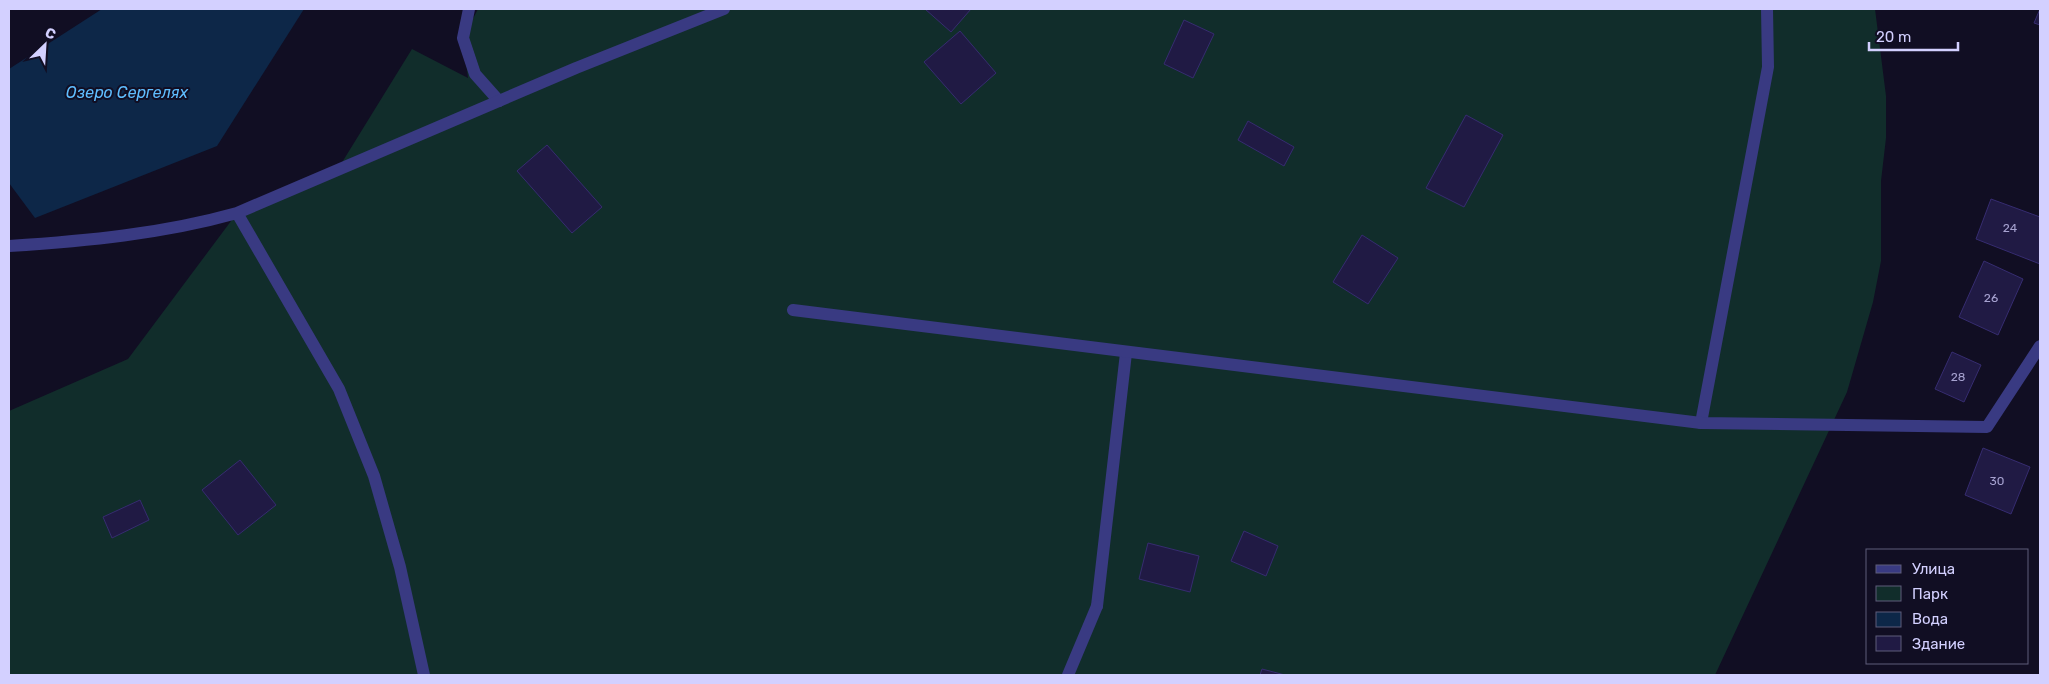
<svg xmlns="http://www.w3.org/2000/svg" width="2049" height="684" viewBox="0 0 2049 684" font-family="Rubik,sans-serif">
<style>
.green{fill:#112d2b}
.water{fill:#0d2748}
.building{fill:#201a44;stroke:#362c70}
.lines{fill:none;stroke-linecap:round;stroke-linejoin:round}
.lane{stroke:#393a82;stroke-width:12}
.street{stroke:#393a82;stroke-width:12}
.labels{text-anchor:middle;dominant-baseline:central;stroke-width:4;stroke-linejoin:round;paint-order:stroke}
.number-label{font-size:12px;fill:#a6a2d0}
.water-label{font-size:16px;font-style:italic;fill:#5fbdfe;stroke:#110e23}
</style>
<rect width="100%" height="100%" fill="#110e23"/>
<!-- green -->
<path class="green" d="M478 9H1875L1886 96V138L1881 181V261L1873 302 1847 392 1715 675H9V411L128 359 237 213 333 177 412 49 468 78 463 38Z"/>
<!-- water -->
<path class="water" d="M102 9H304L217 146 35 218 9 183V69Z"/>
<!-- building -->
<path class="building" d="M925 9H971L951 32Z
M2040 9V25L2034 23Z
M1184 20 1214 34 1193 78 1164 64Z
M960 31 996 73 961 104 924 62Z
M1466 115 1503 135 1464 207 1426 188Z
M1248 121 1294 147 1284 166 1238 140Z
M547 145 602 207 572 233 517 171Z
M1991 199 2040 217V264L1976 239Z
M1362 235 1398 258 1368 304 1333 282Z
M1984 261 2023 279 1998 335 1959 317Z
M1952 352 1981 365 1964 402 1935 389Z
M1983 448 2030 467 2011 514 1965 495Z
M240 460 276 505 238 535 202 490Z
M140 500 149 520 112 538 103 517Z
M1244 531 1278 546 1266 576 1231 561Z
M1148 543 1199 556 1190 592 1139 579Z
M1262 669 1285 675H1260Z"/>
<g class="lines">
<!-- lane -->
<path class="lane" d="M469 9 463 38 475 74 499 101
M1701 423 1768 67 1767 9
M1097 606 1126 353"/>
<!-- street -->
<path class="street" d="M9 246C86 241 162 234 237 213
M793 310 1701 423 1987 427 2040 346
M424 675 400 567 374 476 339 389 237 213 576 68 724 9
M1068 675 1097 606"/>
</g>
<g class="labels">
<!-- number labels -->
<g class="number-label">
<text x="2010" y="228">24</text>
<text x="1991" y="298">26</text>
<text x="1958" y="377">28</text>
<text x="1997" y="481">30</text>
</g>
<!-- water labels -->
<g class="water-label">
<text x="127" y="92">Озеро Сергелях</text>
</g>
</g>
<!-- border -->
<rect width="2049" height="684" fill="none" stroke="#d3d0ff" stroke-width="20"/>
<!-- legend -->
<rect x="1866" y="549" width="162" height="115" fill="#110e23" stroke="#5f5c7b"/>
<rect x="1876" y="565" width="25" height="8" fill="#393a82" stroke="#5f5c7b"/>
<text x="1912" y="574" font-size="15" fill="#d3d0ff">Улица</text>
<rect x="1876" y="586" width="25" height="15" fill="#112d2b" stroke="#5f5c7b"/>
<text x="1912" y="599" font-size="15" fill="#d3d0ff">Парк</text>
<rect x="1876" y="612" width="25" height="15" fill="#0d2748" stroke="#5f5c7b"/>
<text x="1912" y="624" font-size="15" fill="#d3d0ff">Вода</text>
<rect x="1876" y="636" width="25" height="15" fill="#201a44" stroke="#5f5c7b"/>
<text x="1912" y="649" font-size="15" fill="#d3d0ff">Здание</text>
<!-- north arrow -->
<g transform="translate(45 45) rotate(25)" stroke="#110e23" stroke-width="4" paint-order="stroke">
<path d="M0-4L9 19L0 12L-9 19Z" fill="#d3d0ff"/>
<text y="-8" font-size="14" font-weight="bold" text-anchor="middle" fill="#d3d0ff">С</text>
</g>
<!-- scale -->
<path d="M1869 42v8h89v-8" fill="none" stroke="#d3d0ff" stroke-width="2.5"/>
<text x="1876" y="42" font-size="15" fill="#d3d0ff" stroke="#110e23" stroke-width="4" paint-order="stroke">20 m</text>
</svg>
